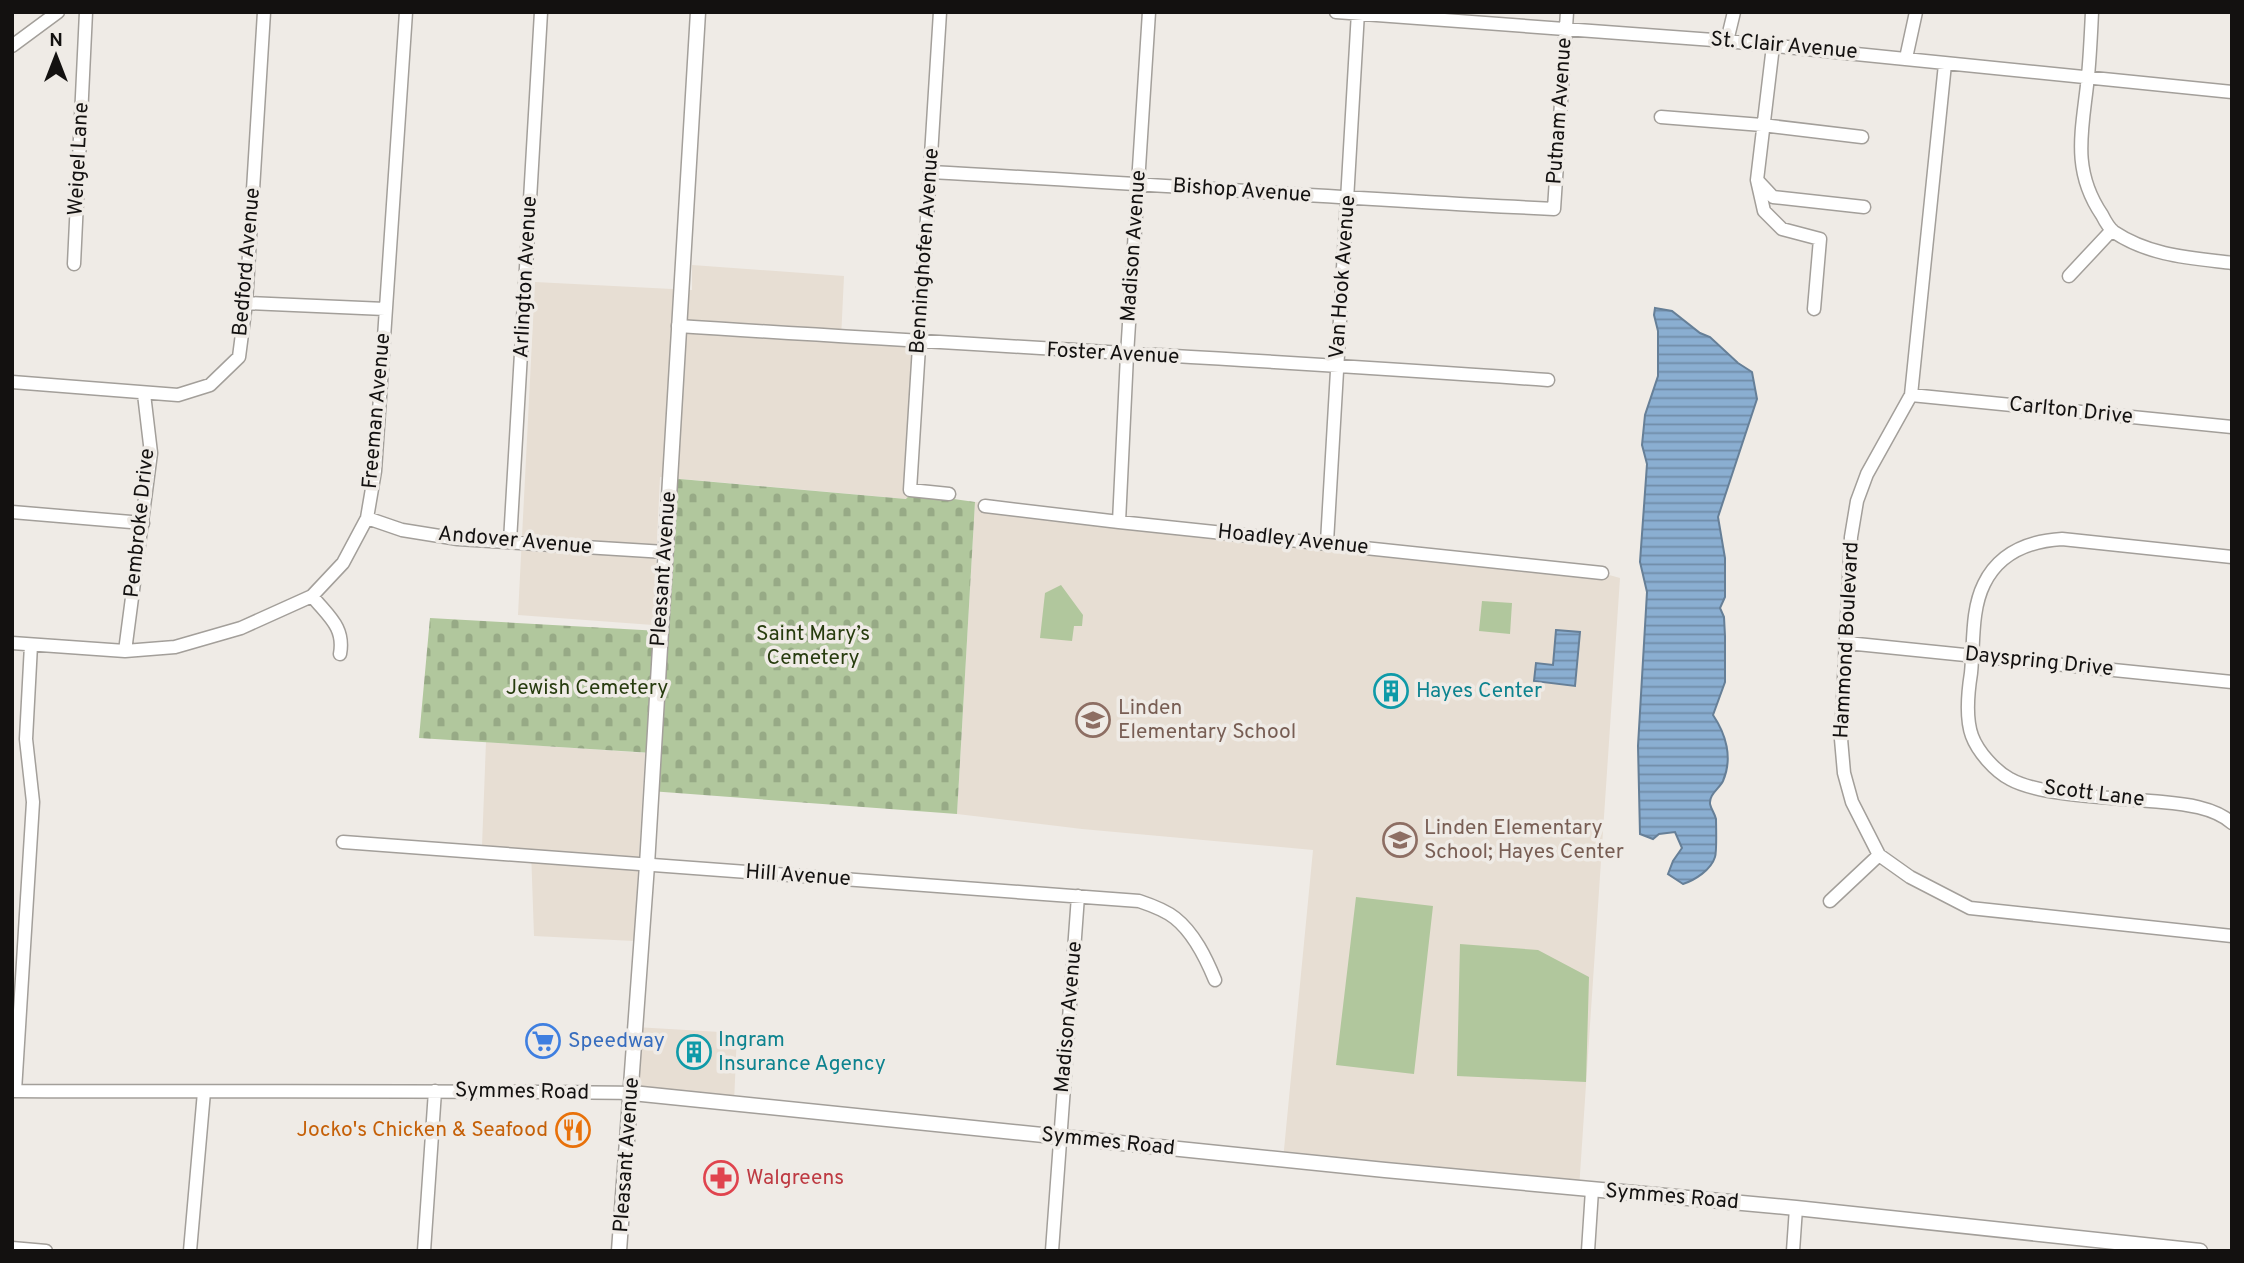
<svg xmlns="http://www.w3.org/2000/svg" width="2244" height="1263" viewBox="0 0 2244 1263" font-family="Overpass,sans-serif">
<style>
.built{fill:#e7ded3}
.cemetery{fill:url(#cemetery-stones)}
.park{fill:#b1c79d}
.water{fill:url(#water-rules);stroke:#667f97;stroke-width:2}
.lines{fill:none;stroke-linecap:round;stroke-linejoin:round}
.minor-casing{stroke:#a39f9a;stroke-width:15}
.major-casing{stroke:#a39f9a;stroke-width:17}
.minor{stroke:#fff;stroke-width:12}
.major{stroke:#fff;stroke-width:14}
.labels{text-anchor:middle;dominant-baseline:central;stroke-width:7;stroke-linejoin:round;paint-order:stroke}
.street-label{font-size:21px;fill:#131110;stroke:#efebe6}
.park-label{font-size:21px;fill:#273c0e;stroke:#efebe6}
.culture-label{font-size:21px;fill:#0d838f;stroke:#efebe6;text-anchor:start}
.education-label{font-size:21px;fill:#785e54;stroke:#efebe6;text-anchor:start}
.shop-label{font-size:21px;fill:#366cbe;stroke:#efebe6;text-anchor:start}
.food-label{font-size:21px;fill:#c56008;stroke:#efebe6;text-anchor:end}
.health-label{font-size:21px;fill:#be3a42;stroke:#efebe6;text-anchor:start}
</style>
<defs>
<pattern id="cemetery-stones" width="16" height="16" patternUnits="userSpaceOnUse" patternTransform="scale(1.75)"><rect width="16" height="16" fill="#b1c79d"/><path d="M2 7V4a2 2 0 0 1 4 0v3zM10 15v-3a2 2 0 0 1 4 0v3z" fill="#97aa86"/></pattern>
<pattern id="water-rules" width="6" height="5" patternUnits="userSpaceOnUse" patternTransform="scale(1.75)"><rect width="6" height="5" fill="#8aaed1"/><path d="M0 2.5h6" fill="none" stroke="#708ca8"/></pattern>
</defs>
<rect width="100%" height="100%" fill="#efebe6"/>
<!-- built -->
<path class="built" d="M692 265 844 276 841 339 915 344 907 499 660 477 653 625 518 615 535 282 692 290Z
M975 502 1119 522 1602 573 1620 578 1579 1189 1283 1160 1313 850 1082 829 957 814Z
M486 742 645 753 634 941 534 936 531 850 482 846Z
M635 1027 737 1033 734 1103 632 1093Z"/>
<!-- cemetery -->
<path class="cemetery" d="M669 478 906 499 911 493 975 502 957 814 650 791 652 753 419 738 430 618 660 631Z"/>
<!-- park -->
<path class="park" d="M1061 585 1083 615 1082 626H1074L1072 641 1040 638 1045 593Z
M1482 601 1512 603 1510 634 1479 631Z
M1356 897 1433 906 1414 1074 1336 1065Z
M1460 944 1538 950 1589 977 1586 1082 1457 1076Z"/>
<!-- water -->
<path class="water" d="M1655 308 1672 311 1700 333 1710 337 1738 363 1752 372 1757 399 1718 517 1725 558V597L1720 608 1724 617 1725 636V682L1713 715C1726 734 1733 758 1723 781 1719 789 1709 794 1710 804 1711 809 1715 814 1716 819 1716 826 1717 851 1715 857 1711 870 1695 880 1683 884L1668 874 1673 861 1682 848 1675 832 1659 834 1653 839 1640 834 1638 746 1647 592 1640 562 1647 464 1642 445 1645 415 1658 376V331L1654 315Z
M1556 630 1580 632 1575 686 1534 681 1536 663 1553 665Z"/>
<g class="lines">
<!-- minor casing -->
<g class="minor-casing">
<path id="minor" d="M940 12 910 490 949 494
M1336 12 1727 41 2232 92
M2092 12C2091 34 2090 55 2088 76 2083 128 2070 168 2102 215 2105 221 2109 228 2114 232 2150 256 2191 258 2232 263
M1727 41 1734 12
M12 46 58 12
M1773 46 1757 180 1764 211 1782 229 1820 239 1814 309
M1906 58 1916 12
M1945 64 1911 395 1867 474 1857 501 1851 537 1841 739 1844 773 1852 802 1879 855 1910 877 1970 908 2232 936
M1661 117 1762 125 1862 137
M930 172C1138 183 1346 199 1554 209L1567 12
M1759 182 1773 197 1864 207
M74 264 86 12
M2069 276 2112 230
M246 303 385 309
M678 326C968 345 1258 359 1548 380
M12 382 178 395 210 385 239 357 246 303 264 12
M1911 395 2232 427
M985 506 1119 522 1602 573
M12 512 143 523
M367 518 402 530 458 539 665 552
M1119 522 1127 355 1149 12
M510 541 541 12
M1327 542 1358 12
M2232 557 2062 539C2029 541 1999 553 1984 584 1971 610 1974 644 1971 673 1968 692 1965 717 1972 736 1978 752 1995 771 2010 779 2042 797 2123 798 2162 802 2184 804 2214 807 2232 823
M312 596C328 616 345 627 340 654
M12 643 125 651 175 647 241 628 312 596 343 563 367 518 375 471 406 12
M1847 643 2232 682
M125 651 151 453 144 394
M343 842 1139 901C1151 905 1165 910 1175 918 1194 933 1206 958 1215 980
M1830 901 1879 855
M12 1091C219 1092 425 1090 632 1093
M15 1091 33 802 26 739 31 645
M12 1248 46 1251
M190 1251 204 1092
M424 1251 435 1091
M1052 1251 1078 896
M1588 1251 1592 1190
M1793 1251 1796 1208"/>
</g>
<!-- major casing -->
<g class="major-casing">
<path id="major" d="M632 1093 1385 1170 1796 1208 2200 1251
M619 1251 647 865 698 12"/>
</g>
<!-- minor -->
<use href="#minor" class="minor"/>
<!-- major -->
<use href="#major" class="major"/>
</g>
<!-- icons -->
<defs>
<g id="building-ring" transform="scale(1.75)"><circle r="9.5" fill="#efebe6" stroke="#0f9aa8" stroke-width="1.5"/><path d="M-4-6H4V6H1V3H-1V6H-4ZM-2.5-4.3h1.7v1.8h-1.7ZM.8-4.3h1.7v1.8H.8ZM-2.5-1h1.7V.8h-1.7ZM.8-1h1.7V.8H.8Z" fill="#0f9aa8"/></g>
<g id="school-ring" transform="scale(1.75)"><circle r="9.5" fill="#efebe6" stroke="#8d6e63" stroke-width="1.5"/><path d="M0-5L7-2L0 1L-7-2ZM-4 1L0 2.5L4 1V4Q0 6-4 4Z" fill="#8d6e63"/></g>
<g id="supermarket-ring" transform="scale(1.75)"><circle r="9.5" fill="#efebe6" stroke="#3f7fe0" stroke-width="1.5"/><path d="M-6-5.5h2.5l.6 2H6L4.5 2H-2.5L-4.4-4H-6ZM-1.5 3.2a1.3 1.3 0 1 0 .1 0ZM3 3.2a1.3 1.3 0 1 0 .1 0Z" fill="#3f7fe0"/></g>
<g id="restaurant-ring" transform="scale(1.75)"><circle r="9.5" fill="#efebe6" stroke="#e8710a" stroke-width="1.5"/><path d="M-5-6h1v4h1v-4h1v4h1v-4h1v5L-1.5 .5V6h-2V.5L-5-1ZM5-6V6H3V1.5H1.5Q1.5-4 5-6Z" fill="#e8710a"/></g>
<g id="pharmacy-ring" transform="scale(1.75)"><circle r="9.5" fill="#efebe6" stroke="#e0444e" stroke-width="1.5"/><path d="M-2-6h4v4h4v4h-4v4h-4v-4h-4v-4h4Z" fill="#e0444e"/></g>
</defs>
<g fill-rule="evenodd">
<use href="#building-ring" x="1391" y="691"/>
<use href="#school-ring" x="1093" y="720"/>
<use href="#school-ring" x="1400" y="840"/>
<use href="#supermarket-ring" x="543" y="1041"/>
<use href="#building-ring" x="694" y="1052"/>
<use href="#restaurant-ring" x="573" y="1130"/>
<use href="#pharmacy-ring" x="721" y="1178"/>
</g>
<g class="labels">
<!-- street labels -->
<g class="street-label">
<text transform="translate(1784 46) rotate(5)">St. Clair Avenue</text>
<text transform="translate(1560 111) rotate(-86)">Putnam Avenue</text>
<text transform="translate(79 159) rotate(-87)">Weigel Lane</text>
<text transform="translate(1242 191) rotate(4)">Bishop Avenue</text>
<text transform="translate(1134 246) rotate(-86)">Madison Avenue</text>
<text transform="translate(925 251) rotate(-86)">Benninghofen Avenue</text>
<text transform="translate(247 262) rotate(-85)">Bedford Avenue</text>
<text transform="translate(526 277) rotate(-87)">Arlington Avenue</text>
<text transform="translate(1343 277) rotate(-86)">Van Hook Avenue</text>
<text transform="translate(1113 354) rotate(3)">Foster Avenue</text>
<text transform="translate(377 411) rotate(-85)">Freeman Avenue</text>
<text transform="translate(2071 411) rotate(6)">Carlton Drive</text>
<text transform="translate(140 523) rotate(-84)">Pembroke Drive</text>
<text transform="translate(1293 540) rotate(6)">Hoadley Avenue</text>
<text transform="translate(515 541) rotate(5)">Andover Avenue</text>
<text transform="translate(664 569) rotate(-86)">Pleasant Avenue</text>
<text transform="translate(1847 640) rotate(-87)">Hammond Boulevard</text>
<text transform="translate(2039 662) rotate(6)">Dayspring Drive</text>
<text transform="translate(2094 794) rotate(7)">Scott Lane</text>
<text transform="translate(798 876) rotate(4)">Hill Avenue</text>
<text transform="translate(1069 1017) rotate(-85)">Madison Avenue</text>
<text transform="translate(522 1092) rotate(1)">Symmes Road</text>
<text transform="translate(1108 1142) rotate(6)">Symmes Road</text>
<text transform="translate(627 1155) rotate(-86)">Pleasant Avenue</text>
<text transform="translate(1672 1197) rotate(5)">Symmes Road</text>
</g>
<!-- park labels -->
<g class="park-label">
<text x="813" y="634">Saint Mary’s<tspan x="813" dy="24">Cemetery</tspan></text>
<text x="587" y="688">Jewish Cemetery</text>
</g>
<!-- culture labels -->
<g class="culture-label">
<text x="1416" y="691">Hayes Center</text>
<text x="718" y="1040">Ingram<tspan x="718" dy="24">Insurance Agency</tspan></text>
</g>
<!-- education labels -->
<g class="education-label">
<text x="1118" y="708">Linden<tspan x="1118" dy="24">Elementary School</tspan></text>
<text x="1424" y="828">Linden Elementary<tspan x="1424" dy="24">School; Hayes Center</tspan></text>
</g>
<!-- shop labels -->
<g class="shop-label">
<text x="568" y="1041">Speedway</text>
</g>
<!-- food labels -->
<g class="food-label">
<text x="548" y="1130">Jocko's Chicken &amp; Seafood</text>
</g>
<!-- health labels -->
<g class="health-label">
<text x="746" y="1178">Walgreens</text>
</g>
</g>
<!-- border -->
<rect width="2244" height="1263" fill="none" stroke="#131110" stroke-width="28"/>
<!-- north arrow -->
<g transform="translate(56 56)" stroke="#efebe6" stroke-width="5" paint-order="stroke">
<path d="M0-5L12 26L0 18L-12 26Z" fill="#131110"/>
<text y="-10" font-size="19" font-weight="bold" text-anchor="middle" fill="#131110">N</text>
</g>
</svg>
